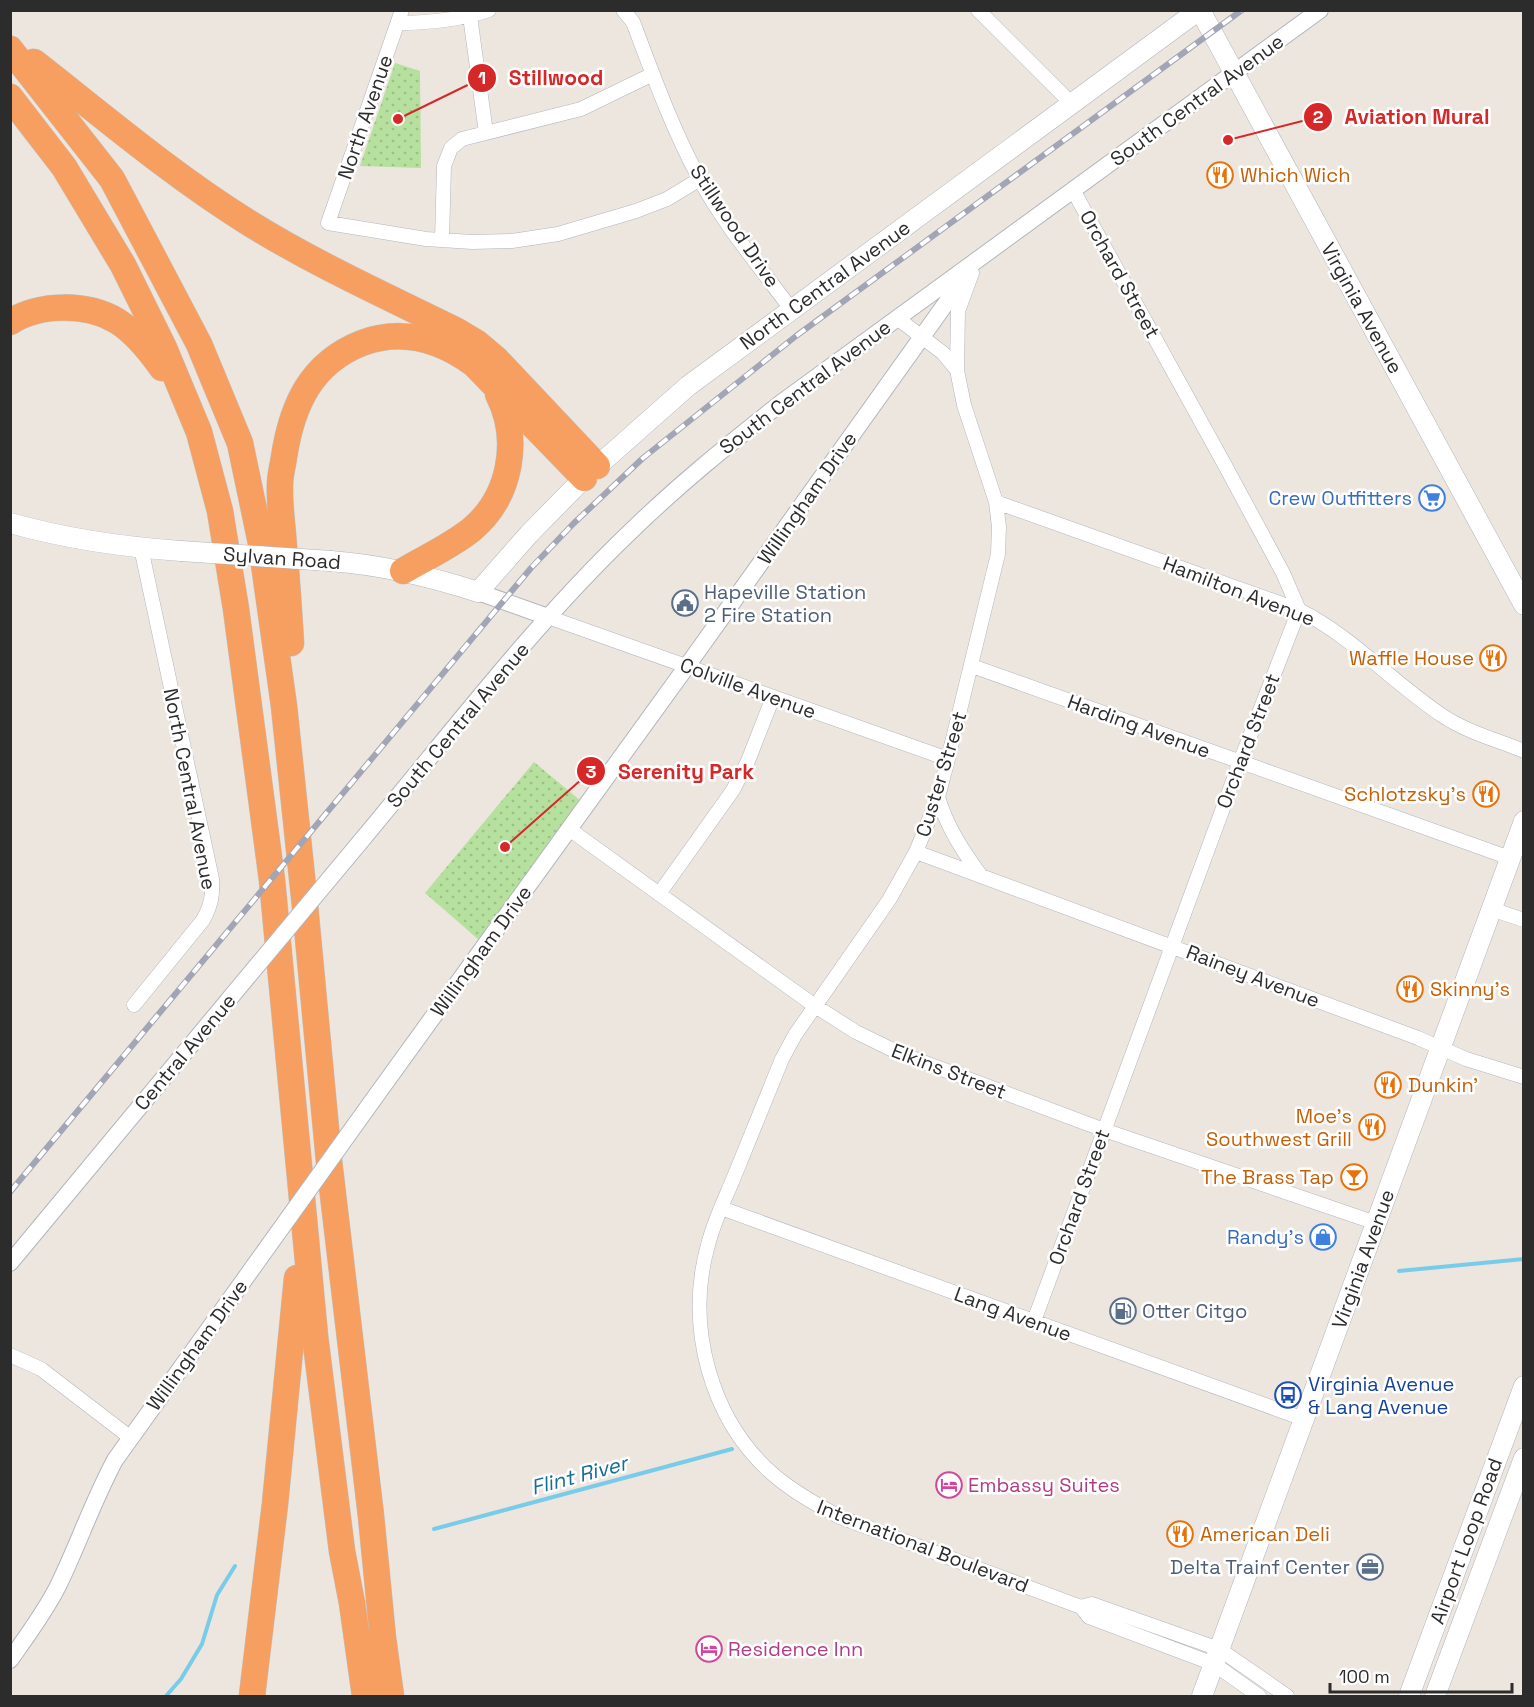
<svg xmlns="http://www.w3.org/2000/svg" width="1534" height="1707" viewBox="0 0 1534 1707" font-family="'Space Grotesk',sans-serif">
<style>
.grass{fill:url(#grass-dots)}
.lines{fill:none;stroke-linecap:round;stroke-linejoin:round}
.stream{stroke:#78cce9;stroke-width:4}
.minor-casing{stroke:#b2b5be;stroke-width:15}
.tertiary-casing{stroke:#b2b5be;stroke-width:18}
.secondary-casing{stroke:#b2b5be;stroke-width:21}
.motorway-casing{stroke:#c4c4c4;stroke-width:27}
.minor{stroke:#fff;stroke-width:14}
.tertiary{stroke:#fff;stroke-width:16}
.secondary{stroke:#fff;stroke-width:20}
.motorway{stroke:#f69f60;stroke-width:26}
.rail-casing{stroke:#a2a5b5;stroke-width:6}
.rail{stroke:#fff;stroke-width:4;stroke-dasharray:11;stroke-linecap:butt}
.tertiary-bridge-casing{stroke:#b2b5be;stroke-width:18;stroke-linecap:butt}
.secondary-bridge-casing{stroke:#b2b5be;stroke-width:21;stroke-linecap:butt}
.tertiary-bridge{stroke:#fff;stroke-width:16}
.secondary-bridge{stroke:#fff;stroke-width:20}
.labels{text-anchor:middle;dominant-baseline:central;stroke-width:5;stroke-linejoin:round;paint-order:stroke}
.street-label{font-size:20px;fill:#2c2c2c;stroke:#fff}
.food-label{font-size:20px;fill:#c56008;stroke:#fff;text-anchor:start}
.shop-label{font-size:20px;fill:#366cbe;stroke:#fff;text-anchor:end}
.service-label{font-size:20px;fill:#4e5e75;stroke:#fff;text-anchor:start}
.transit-label{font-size:20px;fill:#164399;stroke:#fff;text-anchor:start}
.hotel-label{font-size:20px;fill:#b23c85;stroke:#fff;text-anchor:start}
.water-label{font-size:21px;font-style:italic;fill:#156c97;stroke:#fff}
.leader{fill:none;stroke:#d62828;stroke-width:2}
.callout-dot{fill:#d62828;stroke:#fff;stroke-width:2}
.mark-label{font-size:18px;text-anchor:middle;font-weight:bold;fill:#fff}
.callout-label{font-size:21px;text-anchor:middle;font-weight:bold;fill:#d62828;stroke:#fff;stroke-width:5;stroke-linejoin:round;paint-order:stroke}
</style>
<defs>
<pattern id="grass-dots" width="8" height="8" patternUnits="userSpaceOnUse" patternTransform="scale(1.5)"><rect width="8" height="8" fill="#b6e09e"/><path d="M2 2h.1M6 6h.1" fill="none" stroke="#9dc088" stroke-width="1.8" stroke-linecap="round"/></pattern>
</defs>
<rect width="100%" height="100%" fill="#ede6df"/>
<!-- grass -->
<path class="grass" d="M395 63 420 71 421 168 360 166Z
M534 762 581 801 479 940 425 893Z"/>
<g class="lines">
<!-- stream -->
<path class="stream" d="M1399 1271 1524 1259
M434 1529 732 1449
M166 1696 181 1679 202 1644 217 1595 235 1566"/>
<!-- minor casing -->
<g class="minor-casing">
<path id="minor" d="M402 10 328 223 426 239 472 242 512 241 558 234 636 211 667 199 700 179
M623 10 633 22C653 75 672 128 699 178 724 225 760 267 791 309
M978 10 1072 104
M470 16 486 133
M398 23C430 23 459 20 489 10
M442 240 444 166 451 148 462 139 581 109 653 74
M972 273 958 311 957 370 964 405 996 502 999 527 998 554 948 759 938 797 916 852 889 900 795 1035 782 1059C766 1098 750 1137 734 1177 725 1199 714 1221 708 1245 685 1325 710 1421 775 1476 795 1493 817 1505 840 1517L1081 1607 1089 1617 1214 1664 1259 1696
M897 318 943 353 957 370
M996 502 1299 610C1353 637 1393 683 1443 716 1467 732 1497 740 1524 751
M548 617 948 759
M972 666 1510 858
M938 797C947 827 962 850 981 876
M569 829 815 1006 856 1032 899 1053 1104 1130 1376 1223
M916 852 1418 1038 1466 1059 1524 1077
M659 894 733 790 748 761 773 697
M1491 909 1524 920
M134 1005 203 920C211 906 213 895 212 879L141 548
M721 1208 1304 1419
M1034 1321 1240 762 1299 610 1283 573 1221 458 1073 190
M10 1355 41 1369 131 1438
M1081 1607 1092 1604 1219 1649 1287 1696"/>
</g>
<!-- tertiary casing -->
<g class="tertiary-casing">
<path id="tertiary" d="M478 592 548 617
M361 841C448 737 531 627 629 533 677 486 729 444 781 403L1320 10
M378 1093 687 666 969 271
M10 1263 230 998
M10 1660C27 1636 45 1612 58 1586 78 1545 93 1501 115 1460L254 1266"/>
</g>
<!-- secondary casing -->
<g class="secondary-casing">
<path id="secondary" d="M1200 10 1524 605
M10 523C67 539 123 547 181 551
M331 561C382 565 429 576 478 592L529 534 584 478 688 386 1199 10
M1202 1696 1524 821
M1409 1696 1524 1386
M1435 1696 1524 1458"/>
</g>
<!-- motorway casing -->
<g class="motorway-casing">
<path id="motorway" d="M10 49 112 179 199 344 240 443 261 543 284 706 305 906 329 1161 371 1516 383 1638 391 1696
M34 62C103 116 171 174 246 221 313 263 386 296 457 331L477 343 496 359 597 466
M10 97 64 167 123 265 164 348 199 432 220 511 236 609 272 880 315 1336 342 1551 352 1603 365 1696
M10 322C40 303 87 303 117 321 135 332 150 351 162 368
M403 571C425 558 451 546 471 530 511 497 521 439 498 394
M291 643C289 611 287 579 284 548 283 527 279 505 280 484 280 475 283 465 284 457 292 405 311 363 362 343 402 328 441 340 474 364L584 478
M252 1696 275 1504 297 1278"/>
</g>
<!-- minor -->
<use href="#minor" class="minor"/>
<!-- tertiary -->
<use href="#tertiary" class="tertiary"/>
<!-- secondary -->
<use href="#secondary" class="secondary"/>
<!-- motorway -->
<use href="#motorway" class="motorway"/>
<!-- rail casing -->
<g class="rail-casing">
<path id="rail" d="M10 1192 531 568 573 524 643 458 796 336 1242 10"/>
</g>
<!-- rail -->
<use href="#rail" class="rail"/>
<!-- tertiary-bridge casing -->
<g class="tertiary-bridge-casing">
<path id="tertiary-bridge" d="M230 998 361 841
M254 1266 378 1093"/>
</g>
<!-- secondary-bridge casing -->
<g class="secondary-bridge-casing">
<path id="secondary-bridge" d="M181 551 331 561"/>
</g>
<!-- tertiary-bridge -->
<use href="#tertiary-bridge" class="tertiary-bridge"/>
<!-- secondary-bridge -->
<use href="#secondary-bridge" class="secondary-bridge"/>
</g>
<!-- icons -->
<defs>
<g id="restaurant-ring" transform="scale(1.35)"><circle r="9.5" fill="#fff" stroke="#e8710a" stroke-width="1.5"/><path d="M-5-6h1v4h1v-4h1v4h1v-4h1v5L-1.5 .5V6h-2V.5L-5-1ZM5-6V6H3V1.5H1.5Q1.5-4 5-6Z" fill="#e8710a"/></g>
<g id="supermarket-ring" transform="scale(1.35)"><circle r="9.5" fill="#fff" stroke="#3f7fe0" stroke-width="1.5"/><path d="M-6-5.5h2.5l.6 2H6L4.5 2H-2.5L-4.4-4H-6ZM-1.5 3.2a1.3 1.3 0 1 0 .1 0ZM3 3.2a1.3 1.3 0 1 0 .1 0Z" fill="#3f7fe0"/></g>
<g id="civic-ring" transform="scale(1.35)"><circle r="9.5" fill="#fff" stroke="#5c6f8a" stroke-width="1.5"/><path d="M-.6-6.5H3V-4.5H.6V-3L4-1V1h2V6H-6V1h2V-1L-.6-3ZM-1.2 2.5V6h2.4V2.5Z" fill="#5c6f8a"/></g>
<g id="bar-ring" transform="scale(1.35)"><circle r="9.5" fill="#fff" stroke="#e8710a" stroke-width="1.5"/><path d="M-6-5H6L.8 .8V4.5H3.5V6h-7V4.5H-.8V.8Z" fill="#e8710a"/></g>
<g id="shop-ring" transform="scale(1.35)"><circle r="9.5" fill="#fff" stroke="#3f7fe0" stroke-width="1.5"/><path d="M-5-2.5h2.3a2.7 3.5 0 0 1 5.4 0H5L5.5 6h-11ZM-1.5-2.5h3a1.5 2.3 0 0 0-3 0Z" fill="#3f7fe0"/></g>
<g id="fuel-ring" transform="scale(1.35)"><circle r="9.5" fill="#fff" stroke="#5c6f8a" stroke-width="1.5"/><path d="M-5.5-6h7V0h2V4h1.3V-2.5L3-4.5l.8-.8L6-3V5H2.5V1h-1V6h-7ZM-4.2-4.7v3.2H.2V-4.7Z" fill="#5c6f8a"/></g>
<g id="bus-ring" transform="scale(1.35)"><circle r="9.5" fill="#fff" stroke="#1a4fb4" stroke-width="1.5"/><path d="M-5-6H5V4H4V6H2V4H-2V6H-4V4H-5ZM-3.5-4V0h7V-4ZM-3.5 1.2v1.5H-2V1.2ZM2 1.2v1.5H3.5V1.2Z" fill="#1a4fb4"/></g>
<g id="hotel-ring" transform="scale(1.35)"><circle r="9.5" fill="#fff" stroke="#d1479c" stroke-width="1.5"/><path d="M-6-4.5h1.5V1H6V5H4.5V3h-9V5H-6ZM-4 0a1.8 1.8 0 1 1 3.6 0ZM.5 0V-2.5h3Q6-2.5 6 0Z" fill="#d1479c"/></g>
<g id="office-ring" transform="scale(1.35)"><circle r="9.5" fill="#fff" stroke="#5c6f8a" stroke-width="1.5"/><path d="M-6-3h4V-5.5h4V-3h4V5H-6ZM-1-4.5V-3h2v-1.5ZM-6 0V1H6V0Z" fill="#5c6f8a"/></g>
</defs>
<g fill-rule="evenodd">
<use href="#restaurant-ring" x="1220" y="175"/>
<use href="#supermarket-ring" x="1432" y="498"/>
<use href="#civic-ring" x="685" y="603"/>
<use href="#restaurant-ring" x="1493" y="658"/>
<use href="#restaurant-ring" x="1486" y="794"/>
<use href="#restaurant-ring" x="1410" y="989"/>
<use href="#restaurant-ring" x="1388" y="1085"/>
<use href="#restaurant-ring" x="1372" y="1127"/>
<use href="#bar-ring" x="1354" y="1177"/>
<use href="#shop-ring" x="1323" y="1237"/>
<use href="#fuel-ring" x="1123" y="1311"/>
<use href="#bus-ring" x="1288" y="1395"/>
<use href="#hotel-ring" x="949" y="1485"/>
<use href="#restaurant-ring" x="1180" y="1534"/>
<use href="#office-ring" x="1370" y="1567"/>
<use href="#hotel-ring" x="709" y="1649"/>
</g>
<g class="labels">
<!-- street labels -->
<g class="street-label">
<text transform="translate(1197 100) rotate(-36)">South Central Avenue</text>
<text transform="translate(365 117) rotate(-71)">North Avenue</text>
<text transform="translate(735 226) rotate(56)">Stillwood Drive</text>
<text transform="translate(1120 274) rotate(61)">Orchard Street</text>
<text transform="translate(825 285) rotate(-36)">North Central Avenue</text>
<text transform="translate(1362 308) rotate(61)">Virginia Avenue</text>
<text transform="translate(805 387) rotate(-37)">South Central Avenue</text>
<text transform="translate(807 498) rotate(-55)">Willingham Drive</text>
<text transform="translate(282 558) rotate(4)">Sylvan Road</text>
<text transform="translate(1239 591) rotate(21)">Hamilton Avenue</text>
<text transform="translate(748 688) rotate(20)">Colville Avenue</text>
<text transform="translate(458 725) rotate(-50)">South Central Avenue</text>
<text transform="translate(1139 726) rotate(20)">Harding Avenue</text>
<text transform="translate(1248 741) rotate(-69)">Orchard Street</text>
<text transform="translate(941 774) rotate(-73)">Custer Street</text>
<text transform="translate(190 789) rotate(79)">North Central Avenue</text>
<text transform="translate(481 951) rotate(-54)">Willingham Drive</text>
<text transform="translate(1253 976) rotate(21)">Rainey Avenue</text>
<text transform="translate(185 1052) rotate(-50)">Central Avenue</text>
<text transform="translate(949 1071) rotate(21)">Elkins Street</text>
<text transform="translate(1079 1197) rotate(-70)">Orchard Street</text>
<text transform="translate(1363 1259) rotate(-70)">Virginia Avenue</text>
<text transform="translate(1013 1314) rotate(20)">Lang Avenue</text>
<text transform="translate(197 1345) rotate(-54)">Willingham Drive</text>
<text transform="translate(1466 1541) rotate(-70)">Airport Loop Road</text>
<text transform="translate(923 1546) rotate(21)">International Boulevard</text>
</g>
<!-- food labels -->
<g class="food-label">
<text x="1240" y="175">Which Wich</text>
<text x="1474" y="658" text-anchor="end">Waffle House</text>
<text x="1466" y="794" text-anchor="end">Schlotzsky's</text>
<text x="1430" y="989">Skinny's</text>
<text x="1408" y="1085">Dunkin'</text>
<text x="1352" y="1116" text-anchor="end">Moe's<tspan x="1352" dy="23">Southwest Grill</tspan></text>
<text x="1334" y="1177" text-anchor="end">The Brass Tap</text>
<text x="1200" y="1534">American Deli</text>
</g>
<!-- shop labels -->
<g class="shop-label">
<text x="1412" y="498">Crew Outfitters</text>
<text x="1304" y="1237">Randy's</text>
</g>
<!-- service labels -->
<g class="service-label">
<text x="704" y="592">Hapeville Station<tspan x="704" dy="23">2 Fire Station</tspan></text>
<text x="1142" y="1311">Otter Citgo</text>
<text x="1350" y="1567" text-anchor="end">Delta Trainf Center</text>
</g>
<!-- transit labels -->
<g class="transit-label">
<text x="1308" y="1384">Virginia Avenue<tspan x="1308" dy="23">&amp; Lang Avenue</tspan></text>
</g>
<!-- hotel labels -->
<g class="hotel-label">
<text x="968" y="1485">Embassy Suites</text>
<text x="728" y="1649">Residence Inn</text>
</g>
<!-- water labels -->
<g class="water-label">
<text transform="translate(579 1475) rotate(-15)">Flint River</text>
</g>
</g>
<!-- callouts -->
<path class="leader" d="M398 119L482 78M1228 140L1318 117M505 847L591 771"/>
<g class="callout-dot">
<circle cx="398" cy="119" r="6"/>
<circle cx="1228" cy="140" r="6"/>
<circle cx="505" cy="847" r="6"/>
<circle cx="482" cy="78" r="15"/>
<circle cx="1318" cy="117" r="15"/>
<circle cx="591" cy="771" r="15"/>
</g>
<g class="mark-label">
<text x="482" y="84">1</text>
<text x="1318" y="123">2</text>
<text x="591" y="778">3</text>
</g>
<g class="callout-label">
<text x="556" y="85">Stillwood</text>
<text x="1417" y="124">Aviation Mural</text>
<text x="686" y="779">Serenity Park</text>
</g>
<!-- border -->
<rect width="1534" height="1707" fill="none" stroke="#2c2c2c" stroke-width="24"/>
<!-- scale -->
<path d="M1330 1683v9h182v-9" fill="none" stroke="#2c2c2c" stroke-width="3"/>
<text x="1339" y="1683" font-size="18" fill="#2c2c2c" stroke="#ffffff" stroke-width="4.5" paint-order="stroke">100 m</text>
</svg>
